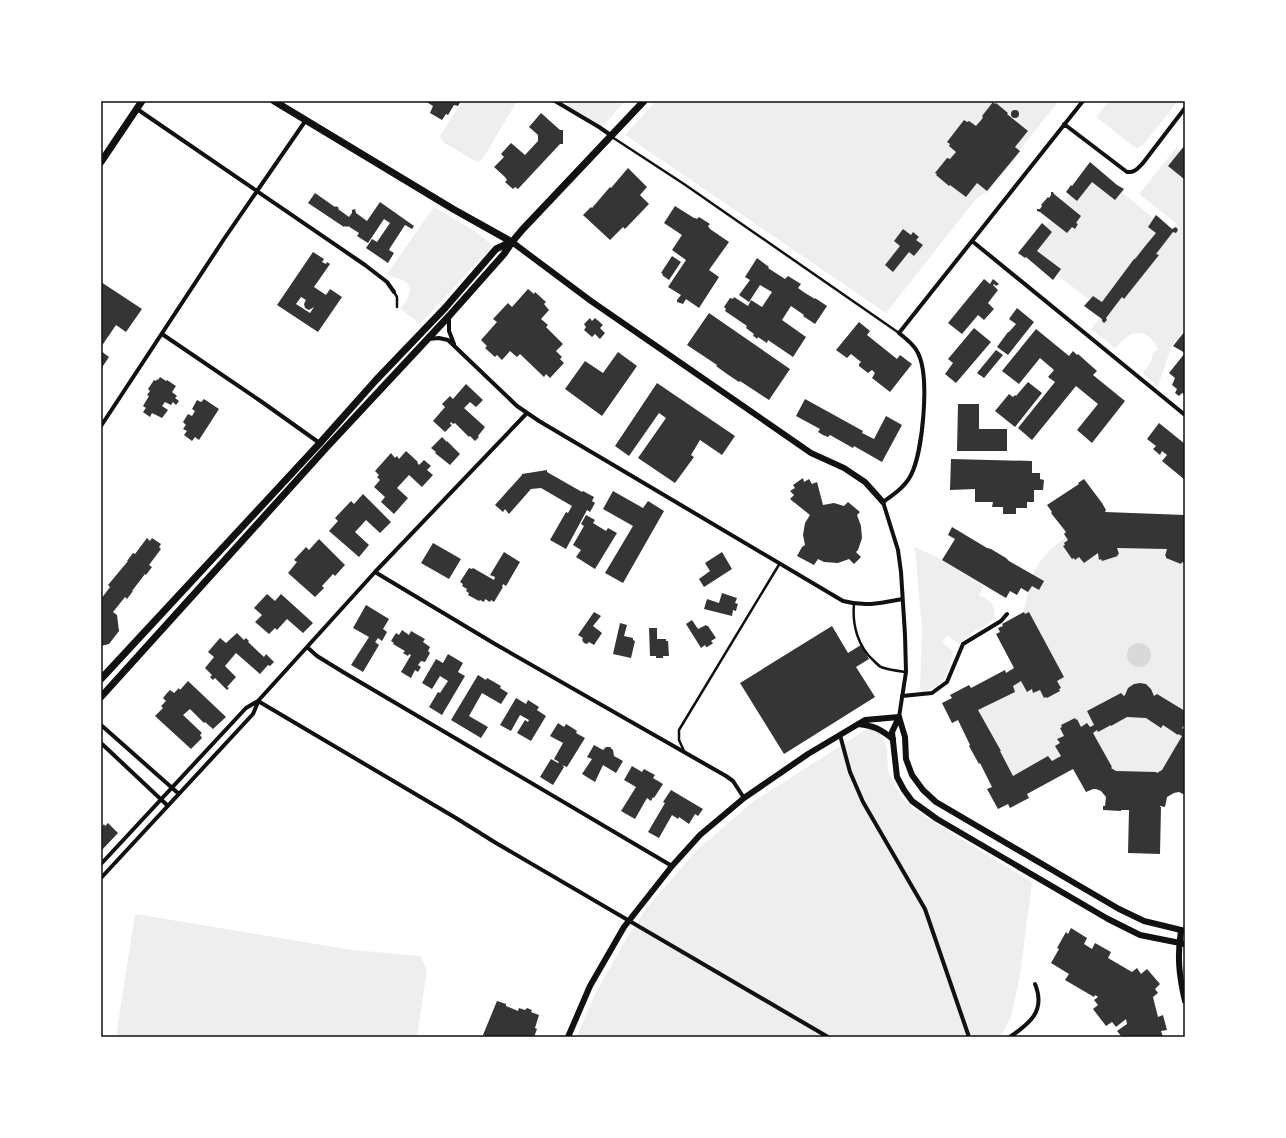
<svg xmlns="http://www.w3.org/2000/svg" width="1286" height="1138" viewBox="0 0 1286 1138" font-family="'PT Sans',sans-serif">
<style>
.green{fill:#eee}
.water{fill:#d9d9d9}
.building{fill:#353535;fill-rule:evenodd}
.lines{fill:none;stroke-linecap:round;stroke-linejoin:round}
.service{stroke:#111;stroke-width:2.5}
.minor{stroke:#111;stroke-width:4}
.tertiary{stroke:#111;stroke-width:6}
.secondary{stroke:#111;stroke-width:7}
.neatline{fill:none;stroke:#111;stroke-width:1.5}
</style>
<rect width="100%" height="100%" fill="#fff"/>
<!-- green -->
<path class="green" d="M462 101H517L482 160 477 162 443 142 440 136Z
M555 101H625L601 128Z
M656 101H1059L1021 148 1019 155 988 191 976 199 886 313 625 135Z
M1109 101H1178L1143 145 1137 148 1133 146 1096 117Z
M1176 148 1185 155V328L1172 345 1158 386 1144 375 1143 372 1151 362 1153 352 1158 350C1155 338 1142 329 1130 335 1124 338 1119 344 1115 348L1091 329 1177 224 1139 194Z
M1091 168 1167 229 1103 311 1026 250Z
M434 207C448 216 483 234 492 246L420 324 400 308C407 301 416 287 403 280 398 278 392 277 387 274Z
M1070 534 1185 535V789L1174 788 1162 802 1088 757 1014 795 967 705 1042 663 1024 610 1031 578 1040 561 1050 550Z
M915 547 937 557 984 586 979 595 991 602 995 611C993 626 983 625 972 633 968 636 964 640 959 644L947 635 942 642 954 652 945 677 937 687 923 692 921 691 920 688 922 631Z
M867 729 877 731 883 737 887 749 888 771 901 797 917 812 1032 882 1020 975 1011 1017 1004 1030 998 1037H577L594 996 626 939 646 909 695 852 751 803Z
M135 914 353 950 420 956 427 970 417 1037H116Z"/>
<!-- water -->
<path class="water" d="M1127 655a12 12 0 1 1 24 0a12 12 0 1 1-24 0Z"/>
<!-- building -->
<path class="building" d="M425 101H461L458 106 454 105 448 115 446 114 442 120 430 113 433 106Z
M993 102 995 104 996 103 1008 113 1007 114 1028 131 1015 147 1020 151 987 191 977 183 966 197 950 185 949 186 936 175 937 174 935 173 947 158 950 159 956 152 949 146 950 144 947 142 964 120 967 122 969 121 976 126 982 119 983 117 982 116Z
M1011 114a4 4 0 1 1 8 0a4 4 0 1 1-8 0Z
M541 113 560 130H563V144H560L518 189 515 187 513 189 505 182 507 180 505 177 494 167 504 157 501 154 511 143 525 155 538 141V135L529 127Z
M1185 145V177L1184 179 1168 166Z
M1090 162 1117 185 1124 189 1115 200 1092 182 1077 201 1066 192 1071 185 1072 186Z
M628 168 647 187 640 195 649 204 625 229 623 227 610 240 583 215 591 207 592 208 610 187 611 188Z
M1051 192H1053L1054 194 1081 216 1076 223 1078 224 1075 229 1072 227 1067 233 1040 212 1037 211V209H1040L1042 206 1041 205 1048 197 1049 198 1051 195Z
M315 193 335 207 336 206 339 208 338 209 349 217 352 213V210L355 209 356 213 367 221 380 202 414 226 412 229 405 225 390 248 389 250 394 253 388 263 366 248 372 239 377 242 390 223 384 219 368 243 357 236 359 233 348 226 347 227 345 226 344 227 308 203Z
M675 206 694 218H695L697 219 699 217 710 224 708 226 710 229 729 242 709 270 719 277 699 308 686 299 683 304 677 302V300L681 295 668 287 686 260 672 250 682 235 664 223Z
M1156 215 1172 229 1176 227 1178 230 1176 233 1173 232 1156 254 1159 255 1124 299 1122 297 1106 318 1107 320 1104 323 1102 321V319L1084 306 1093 296 1102 302 1134 259H1135L1146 245 1156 233 1148 227Z
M1042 223 1052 232 1037 251 1061 269 1053 280 1026 257 1025 258 1018 253Z
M903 229 911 235 913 232 919 237 916 240 923 245 914 256 909 252 893 272 885 265 900 246 894 241Z
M313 252 324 259 322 262 326 264 327 262 330 264 314 287 326 295 330 289 342 297 318 332 277 305ZM301 297 306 300 304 304 305 308 309 310 314 307 310 313 296 304Z
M672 256 681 262 669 280 662 275 663 274 661 273Z
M757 258 769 267 768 268 785 279 788 276 801 284 798 288 805 293 815 299V298L827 306 815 324 803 316 804 315 791 306 782 320 806 337 793 357 768 340 767 343 758 337 757 339 755 337 753 336 754 334 746 328 747 326 725 311 726 309 724 307 730 298 733 299 734 297 748 306 751 300 762 307 772 292 760 285 749 302 739 295 750 280 745 277Z
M984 279 990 284 993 279 999 284 996 286 994 284 993 285 998 290 988 303 994 309 984 320 978 315 962 334 948 323Z
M101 282 142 309 126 332 116 325 101 347Z
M528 289 534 294 535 292 546 302 544 304 549 310 541 319 548 325 546 327 563 344 556 351 562 357 560 359 564 363 550 378 546 374 544 377 520 354 517 357 510 351 502 360 497 355 495 357 485 348 487 346 481 340 497 322 493 319 508 303 512 307Z
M1017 308 1034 322 1008 355 997 347 1008 332H1009L1016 324 1009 319Z
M709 313 790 369 769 400 740 381 739 382 727 374 716 366 717 365 687 345Z
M590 318 592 321 595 318 603 325 600 328 605 333 600 339 595 334 592 337 584 330 586 327 584 324Z
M859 322 870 331 867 335 897 359 900 355 912 364 890 392 872 378 875 373 872 370 868 373 859 366V364L861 362 851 354 847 358 836 350Z
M974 328 991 342 956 383 945 374 953 363 948 359Z
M1036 329 1069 356 1073 351 1077 355 1078 354 1097 371 1093 375 1125 401 1092 443 1077 430 1098 404 1076 386 1032 440 1018 428 1055 382 1048 377 1054 370 1040 358 1019 384 1002 371Z
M1185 331V395L1182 393 1179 396 1175 393 1177 389 1172 385 1175 378 1169 373 1185 353 1173 346Z
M996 350 1003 355 984 378 977 373Z
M101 351 109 357 101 369Z
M618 352 637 366 602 416 565 389 585 361 603 373Z
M160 377 166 381 167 380 176 386 172 392 177 396 175 398 179 401 176 405 173 402 171 405 165 402 162 406 168 410 162 418 152 413 150 417 143 412 146 408 143 406 149 396 147 395 150 391 148 389 154 380 156 381 157 379 158 380Z
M1028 382 1042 393 1015 427 995 411 1009 394 1013 397 1015 395 1016 396Z
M657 383 735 436 722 455 700 440 691 455 694 457 675 483 638 458 666 418 659 413 629 456 615 446Z
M466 384 483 400 476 407 470 402 464 408 485 427 478 436 479 437 475 441 470 436 469 437 455 423 453 424 451 422 450 424 452 425 445 432 433 421 445 407 442 404 450 396 453 399Z
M204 399 219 409 199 440 195 437 192 441 184 435 187 431 183 429 186 425 183 422 188 414 192 416 195 411 192 409 197 400 201 402Z
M805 399 863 431 862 433 874 439 886 416 902 425 882 462 854 446 853 448 830 435 828 437 823 435 818 432 820 429 796 416Z
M958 404H979V429H1007V451H957Z
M1159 423 1185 444V480L1162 461 1167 455 1162 451 1160 455 1153 449 1156 446 1147 439Z
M442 437 447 442V441L460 454 450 465 435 453 436 452 431 448Z
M406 451 418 462H417L419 465 424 460 431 466 427 470 433 475 422 487 409 475 397 488 408 498 394 514 381 502 385 497 374 487 380 480 377 477 379 475 375 471 391 453 395 458 397 456 399 459Z
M951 459 1032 461V473H1040V479L1044 480 1043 490H1034V502H1027V508H1016V514H1003V507H992L993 502H975V489L950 490Z
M547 470V472L582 492 583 491 594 497 592 501 595 503 590 512 587 510 566 549 550 540 566 512 568 513 572 506 541 488 531 489 509 514 505 509 503 512 495 505 522 475V474Z
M803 478 804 482 809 479 812 484 817 482 823 505 834 503 844 506 848 502 860 512 857 515 861 526 862 538 858 550 856 552 861 557 854 564 849 559 838 563 824 562 818 559 814 565 797 556 802 547 805 545 803 535 805 523 810 515 790 499 794 495 790 491 795 488 793 485Z
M1084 479 1102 503 1106 510 1105 512 1185 515V560L1184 563 1182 562 1181 564 1166 558V556H1165L1167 549 1117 548 1119 554 1117 555 1118 556 1102 561 1101 559 1099 560 1098 553 1084 563 1079 557 1075 560 1074 558 1072 559 1063 546 1065 545 1064 543 1068 540 1064 534 1066 532 1051 513 1052 512 1047 505 1079 484 1078 483Z
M613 491 643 508 648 501 664 511 623 583 605 573 633 526 603 509Z
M363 494 391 522 380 533 366 520 355 532 369 545 359 557 329 531 338 521 335 518 351 501 354 504Z
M586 515 595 520 593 523 606 531 608 528 617 533 595 569 576 557 581 550 573 545 584 526 581 524Z
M952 527 987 548 991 549 1006 558 1009 561 1044 581 1039 590 1032 586 1028 592 1021 588 1017 595 1010 591 1006 598 942 560 955 539 948 535Z
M147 538 150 541 152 538 161 544 159 547 161 549 149 565 152 567 146 575 145 574 132 591H133L127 599 125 597 113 612 117 615 119 631 109 644 101 646V599L110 587 108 585 128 561H127L133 553 135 554Z
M319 539 345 565 335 576 333 574 322 586 324 588 315 597 288 573 297 562 294 560 306 547 309 550Z
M433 543 461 559 449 579 421 563Z
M504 552 520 562 506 586 503 584 502 587H503L494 602 491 600 490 602 485 599 484 602 480 600 479 601 468 595 469 593 466 591 467 589 462 586 463 584 460 582 469 568 472 569 473 568 494 580 495 577 490 575Z
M722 552 732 569 704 587 699 579 710 571 705 563Z
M722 593 737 598 735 603 738 604 737 607 736 611 733 610 732 616 704 609 707 599 719 603Z
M267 594 275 601 281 594 313 623 303 633 287 619 277 630 275 628 269 634 255 622 262 615 254 608Z
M366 605 389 619 383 629 387 632 382 641 378 638 376 641 375 642 379 645 363 672 351 665 369 637 353 628Z
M594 612 601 616 593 626 602 633 594 645 589 642 587 644 584 643 582 640 583 638 578 635Z
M1024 612 1025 614 1029 612 1064 677 1057 681 1061 688 1059 689 1060 691 1047 698 1046 697 1044 698 1040 690 1033 693 1032 689 1027 692 1021 681 1013 686 1015 692 978 710 1001 751H1000L1013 776 1048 756 1052 761 1061 756 1055 746 1060 743 1057 739 1064 736 1060 728 1062 727 1061 725 1075 718 1076 720 1077 719 1081 727 1087 723 1090 727 1094 725 1087 711 1121 693 1124 696 1125 695 1128 688 1134 684 1140 683 1146 684 1151 689 1154 696 1157 694 1185 711V723L1182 728 1185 730V795L1179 792 1174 793 1167 797 1165 807 1160 806V807H1161L1160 854 1128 853 1129 810H1121V811L1103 810V806H1105L1106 797 1101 791 1096 789H1093L1086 792 1073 769 1027 794 1029 798 1010 808 1008 804 998 809 987 789 992 787 980 763 979 764 969 746 970 745 958 720 952 723 942 703 952 698 950 695 969 685 971 688 1005 670 1006 673 1014 668 996 634 1000 632 998 628 1003 626 1002 624ZM1127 717 1146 718 1161 728 1163 725 1178 735V734L1182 736 1162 770 1157 773 1156 772 1116 771 1111 768 1112 767 1093 733 1097 730 1098 732 1111 725V726Z
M692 620 698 629 706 625 707 626H708L716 638 711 641 713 643 712 644 707 647H706L705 645 701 648 686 624Z
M620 623 627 625 624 636 633 638V640L635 641 631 658 613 654Z
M832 626 848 653 861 645 869 659 856 667 875 697 784 754 740 683Z
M649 628H657V639H666V641H668L669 656H663V658H656V656H650Z
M402 630 409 635 411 631 425 639 423 642 430 647 428 651 430 653 425 662 421 661 418 665 421 667 418 672 415 670 411 678 401 672 411 655 409 654 408 656 403 653 405 651 393 644 394 643 391 641 396 633 399 635Z
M237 633 244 640 246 638 249 641 248 642 264 657 266 654 274 662 270 666 268 665 260 674 236 653 225 666 236 677 227 687 229 688 227 690 215 678 213 680 210 677 212 675 205 668 214 657 208 652 220 638 226 643Z
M448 654 463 663 458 672 465 676 442 715 429 707 438 692 440 693 448 681 440 676 432 689 422 683 436 659 443 663Z
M478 675 486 680 487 678 501 686 500 688 508 693 501 704 482 693 469 716 488 727 481 738 451 720Z
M188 681 226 717 213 729 205 722 204 723 190 709 183 715 202 733 200 735 202 738 191 749 155 716 163 708 161 706 166 701 163 698 167 693 170 690 174 693 179 688 180 690Z
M516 698 526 704 528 700 539 707 537 710 546 716 531 741 517 733 525 720 528 722 529 720 520 715 511 731 500 725Z
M558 723 564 727 566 724 571 727 577 731 576 733 585 738 567 767 562 765 564 767 553 785 540 777 551 759 558 763 559 762 554 759 563 743 550 736Z
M594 745 603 750 606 747H610L613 750 614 756 623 761 616 773 603 765 595 782 582 774 592 759 587 757Z
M632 766 642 772 644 769 655 775 653 778 663 784 654 798 653 797 651 801 647 798 635 819 621 811 636 787 624 780Z
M671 790 703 809 698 816 695 814 689 824 679 817 678 819 672 815 659 838 648 832 665 803 663 802Z
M108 823 118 833 101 851V828L104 824 105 826Z
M1071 928 1087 938 1084 944 1092 949 1095 943 1111 952 1108 958 1132 972 1137 968 1141 974 1147 969 1160 984 1155 989 1158 993 1153 997 1158 1017 1163 1015 1167 1030 1161 1031 1163 1037H1122L1117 1031 1127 1024 1126 1019 1116 1027 1112 1022 1106 1026 1093 1009 1098 1005 1094 1000 1098 997 1095 995 1094 997 1065 980 1069 974 1051 963 1059 949 1057 948 1066 932 1068 934Z
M497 1001 506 1004V1006L518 1011 519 1008 525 1010 527 1008 532 1010 531 1012 539 1015 535 1028 537 1029 534 1037H488L483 1035Z"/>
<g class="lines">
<!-- service -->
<path class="service" d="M612 137 684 184 899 333
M394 292 397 297V307
M854 604C852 625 858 647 874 661 876 663 879 666 881 667 888 670 898 671 906 672
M684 751 679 740V730L780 563"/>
<!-- minor -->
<path class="minor" d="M555 101 599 127 612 136
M137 109 365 265 387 282 394 292
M1064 124 1127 172C1135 173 1138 168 1143 163L1185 108
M972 241 1185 415
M449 316V331L454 344
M162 334 262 402 321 444
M428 339 439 338 448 340 517 406 539 421 843 601C865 607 881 603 902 599
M101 426 224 239 306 120
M375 572 495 644 726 776 733 781 744 798
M307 647 317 656 343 672 672 866
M902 696 932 693 947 682 963 644 1001 621 1007 614
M258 701 456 818 496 843 828 1037
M899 717 906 672 905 635 901 572 898 550 883 502C893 495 905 487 911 475 923 451 930 377 918 353 914 344 906 339 899 333L1083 101
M101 725 179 794
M840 735 850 772 863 802 925 909 969 1037
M101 743 168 806
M101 864 246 708 258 701 375 572 527 413
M101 878 253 714 258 702
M1010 1037C1030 1023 1046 1011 1035 984"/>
<!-- tertiary -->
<path class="tertiary" d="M512 242 591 301 772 426 811 453 844 468 865 482 883 502
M899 717 892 732 897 777 904 790 912 801 937 819 1108 919 1140 935 1185 944
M899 717 905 737 906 759 912 775 923 790 936 802 1119 909 1144 921 1185 931
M858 724C875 726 880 729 893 739
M1181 931C1177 956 1179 976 1185 1001
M568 1037 590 986 624 927 672 866 700 835 744 798 808 754 865 720 899 717"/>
<!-- secondary -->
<path class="secondary" d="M274 101 453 209 512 242
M101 162 142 101
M101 679 320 443 376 380 445 308 496 249 511 242
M101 697 326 448 449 316 504 254 512 242 522 230 644 101"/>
</g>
<!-- border -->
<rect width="1286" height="1138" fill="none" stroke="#ffffff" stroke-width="204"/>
<rect x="102" y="102" width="1082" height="934" class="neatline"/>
</svg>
